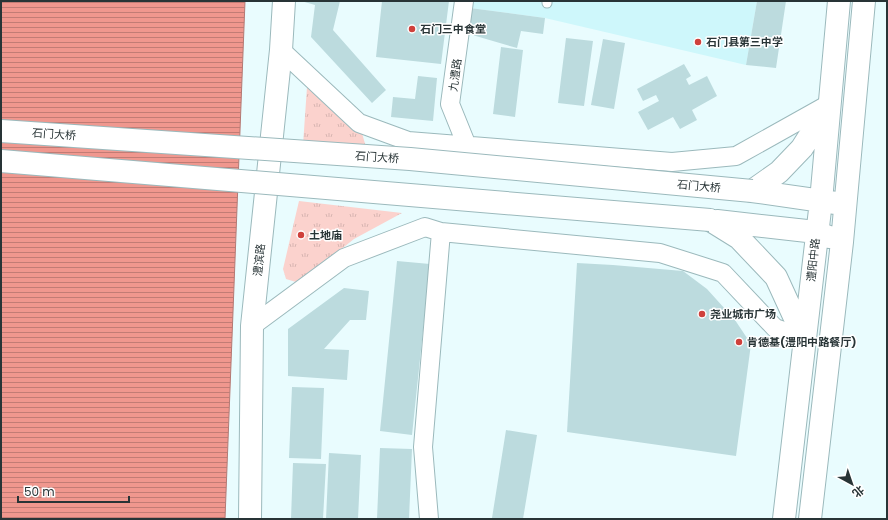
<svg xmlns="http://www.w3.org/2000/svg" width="888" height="520" viewBox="0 0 888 520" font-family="Poppins,'Noto Sans SC',sans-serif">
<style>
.built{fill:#cef7fb}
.park{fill:url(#park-tufts)}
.water{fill:url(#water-rules);stroke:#b47974}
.building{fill:#bcdbde}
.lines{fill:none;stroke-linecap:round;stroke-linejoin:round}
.lane-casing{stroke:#9bb9bc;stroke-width:11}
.street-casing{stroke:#9bb9bc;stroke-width:20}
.secondary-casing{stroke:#9bb9bc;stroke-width:24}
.primary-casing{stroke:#9bb9bc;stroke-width:24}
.lane{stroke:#fff;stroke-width:9}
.street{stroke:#fff;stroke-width:18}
.secondary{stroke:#fff;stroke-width:22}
.primary{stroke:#fff;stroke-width:22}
.primary-bridge-casing{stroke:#9bb9bc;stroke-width:24;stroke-linecap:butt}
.primary-bridge{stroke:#fff;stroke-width:22}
.poi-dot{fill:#cf413c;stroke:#fff;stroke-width:1.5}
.labels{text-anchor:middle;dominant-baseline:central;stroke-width:3;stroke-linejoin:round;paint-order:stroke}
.poi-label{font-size:11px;font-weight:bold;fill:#283436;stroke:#fff;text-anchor:start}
.street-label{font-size:11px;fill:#283436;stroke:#fff}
</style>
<defs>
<pattern id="park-tufts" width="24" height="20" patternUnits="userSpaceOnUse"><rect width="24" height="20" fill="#fbd2cd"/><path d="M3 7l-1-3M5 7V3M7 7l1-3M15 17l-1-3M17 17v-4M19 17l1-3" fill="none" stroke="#d7b5b1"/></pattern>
<pattern id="water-rules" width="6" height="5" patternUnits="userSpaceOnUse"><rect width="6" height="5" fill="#f0978e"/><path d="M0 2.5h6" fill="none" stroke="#c27c75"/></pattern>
</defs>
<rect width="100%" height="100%" fill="#e9fcfe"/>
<!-- built -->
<path class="built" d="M471 1H757L746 65 545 18 470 8Z"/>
<!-- park -->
<path class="park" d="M313 85 359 123 366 147 303 145 307 87Z
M299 201 402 213 354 239 320 266 296 282 286 279 283 269Z"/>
<!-- water -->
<path class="water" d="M1 1H245L225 519H1Z"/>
<!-- building -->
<path class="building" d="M301 1H340L333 30 386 90 372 103 311 37 315 5Z
M382 1H449L441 64 376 57Z
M757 1H786L776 68 746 65Z
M470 8 545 18 543 34 521 31 517 48 469 34Z
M566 38 593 41 584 106 558 103Z
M603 39 625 43 614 109 591 105Z
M501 47 523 50 515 117 493 114Z
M684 64 691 76 686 79 689 85 707 76 717 96 692 110 697 120 680 129 673 117 648 130 638 112 659 101 656 95 643 101 637 89Z
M418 76 437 78 433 121 391 117 393 97 415 99Z
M397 261 430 264 412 435 380 431Z
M577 263 613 265 683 271 707 289 735 320 751 344 736 456 567 432Z
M344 288 369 291 366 320H350L324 349 349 350 347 380 288 376V329Z
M292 387 324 388 321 459 289 458Z
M506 430 537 435 523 519 492 518Z
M380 448 412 449 409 519H377Z
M329 453 361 455 358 519H326Z
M293 463 326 464 323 519H291Z"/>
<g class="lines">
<!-- lane casing -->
<g class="lane-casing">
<path id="lane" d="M547 3V1"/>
</g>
<!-- street casing -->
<g class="street-casing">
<path id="street" d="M464 1 450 104 467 146
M281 50 359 123 408 141 672 162 736 156 829 104
M252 326 344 258 425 227 441 232 660 253 723 273 775 328 804 338
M429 519 423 447 441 232"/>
</g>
<!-- secondary casing -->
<g class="secondary-casing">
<path id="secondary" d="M250 519 252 326 281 50 284 1"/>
</g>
<!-- primary casing -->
<g class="primary-casing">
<path id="primary" d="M752 191 779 172 802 148 828 107
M752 191 836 203
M710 220 739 238 776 277 804 338
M717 221 816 232 829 237
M784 519 821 201 839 1
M810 519 842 242 864 1"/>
</g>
<!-- lane -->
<use href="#lane" class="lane"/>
<!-- street -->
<use href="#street" class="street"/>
<!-- secondary -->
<use href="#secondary" class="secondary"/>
<!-- primary -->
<use href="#primary" class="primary"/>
<!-- primary-bridge casing -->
<g class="primary-bridge-casing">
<path id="primary-bridge" d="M1 131 410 159 752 191
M1 161 710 220"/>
</g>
<!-- primary-bridge -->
<use href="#primary-bridge" class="primary-bridge"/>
</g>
<!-- markers -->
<g class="poi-dot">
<circle cx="412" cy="29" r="4"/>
<circle cx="698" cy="42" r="4"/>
<circle cx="301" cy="235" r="4"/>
<circle cx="702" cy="314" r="4"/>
<circle cx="739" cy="342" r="4"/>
</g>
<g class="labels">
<!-- poi labels -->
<g class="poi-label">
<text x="420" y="29">石门三中食堂</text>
<text x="706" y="42">石门县第三中学</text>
<text x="309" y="235">土地庙</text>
<text x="710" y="314">尧业城市广场</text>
<text x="747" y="342">肯德基(澧阳中路餐厅)</text>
</g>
<!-- street labels -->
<g class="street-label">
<text transform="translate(455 75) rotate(-82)">九澧路</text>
<text transform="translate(54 134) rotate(4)">石门大桥</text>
<text transform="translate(377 157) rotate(4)">石门大桥</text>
<text transform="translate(699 186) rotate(5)">石门大桥</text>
<text transform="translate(259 260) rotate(-84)">澧滨路</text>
<text transform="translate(813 260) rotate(-84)">澧阳中路</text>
</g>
</g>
<!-- border -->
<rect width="888" height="520" fill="none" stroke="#283436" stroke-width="4"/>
<!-- north arrow -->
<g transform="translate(852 484) rotate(140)" stroke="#ffffff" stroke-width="3" paint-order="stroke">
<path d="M0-3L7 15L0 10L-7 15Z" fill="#283436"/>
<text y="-6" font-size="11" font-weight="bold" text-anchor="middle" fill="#283436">北</text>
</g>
<!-- scale -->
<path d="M18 496v6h111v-6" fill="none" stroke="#283436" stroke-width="2"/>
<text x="24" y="496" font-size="12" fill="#283436" stroke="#ffffff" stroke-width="3" paint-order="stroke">50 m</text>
</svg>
